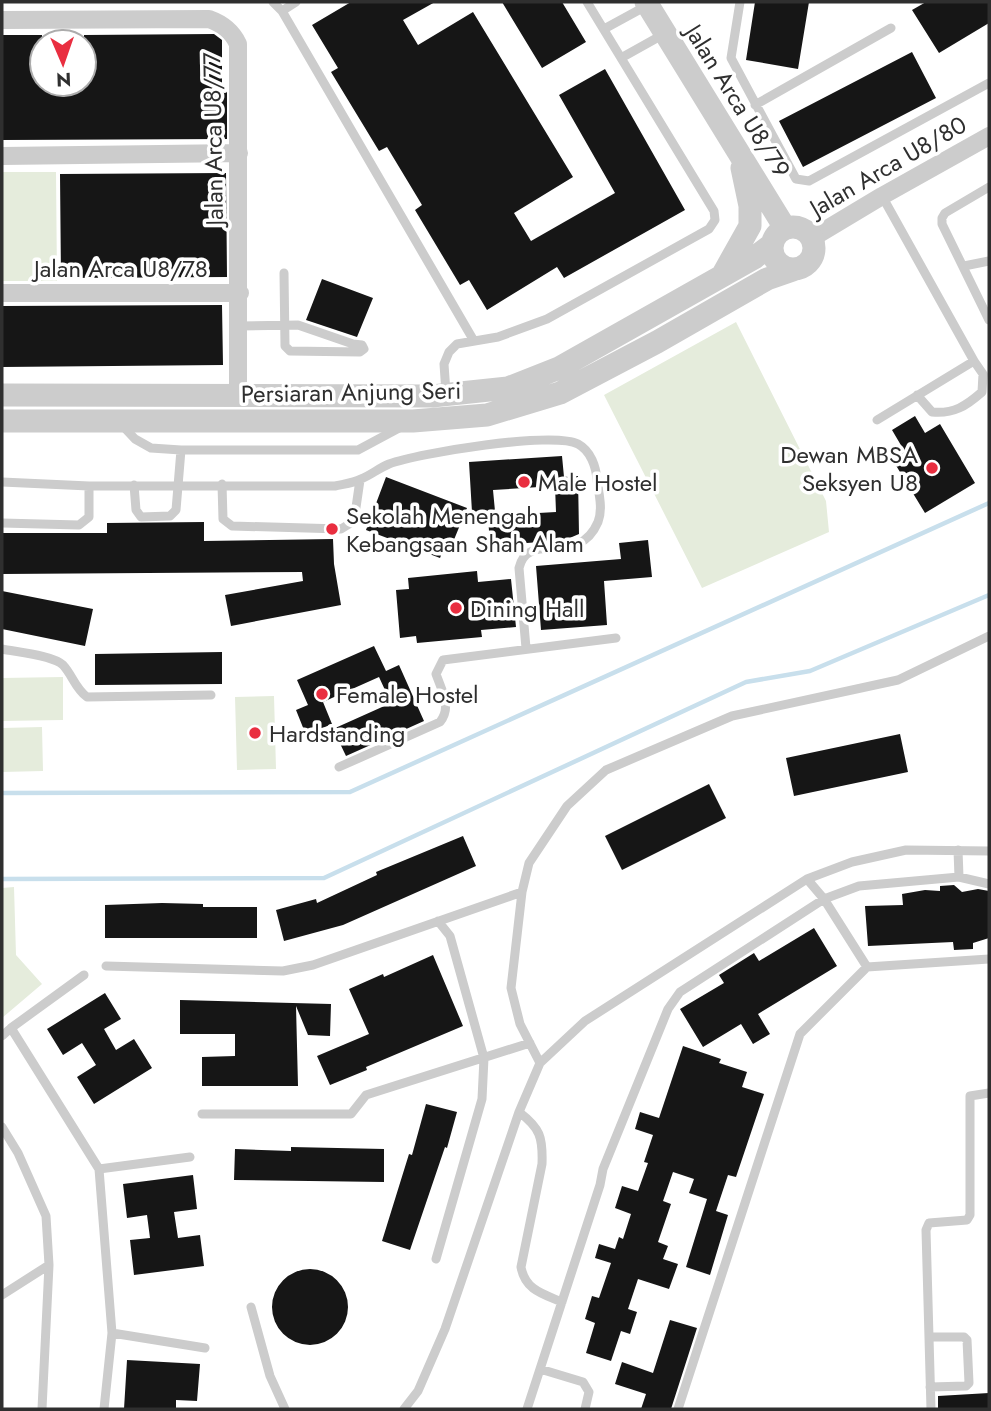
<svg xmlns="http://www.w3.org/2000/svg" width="991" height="1411" viewBox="0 0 991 1411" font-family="Jost,sans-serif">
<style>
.green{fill:#e5ecdc}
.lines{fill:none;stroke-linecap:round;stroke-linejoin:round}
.stream{stroke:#c8dfec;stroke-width:4.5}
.building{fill:#161616}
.service{stroke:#ccc;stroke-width:9}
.minor{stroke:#ccc;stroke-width:18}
.tertiary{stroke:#ccc;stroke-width:23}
.poi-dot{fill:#e92e40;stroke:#fff;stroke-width:2.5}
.labels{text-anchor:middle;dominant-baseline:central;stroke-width:7;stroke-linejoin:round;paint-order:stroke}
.street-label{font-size:24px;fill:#2f2f2f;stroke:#fff}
.poi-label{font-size:24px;fill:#2f2f2f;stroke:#fff;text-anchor:start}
</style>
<rect width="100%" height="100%" fill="#fff"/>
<!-- green -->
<path class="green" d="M2 172H56L57 281H2Z
M736 322 826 501 829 532 702 588 604 395Z
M63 677V720L2 721V678Z
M274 696 276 769 237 770 235 697Z
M42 727 43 771 2 772V728Z
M14 887 16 955 42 984 2 1018V888Z"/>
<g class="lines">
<!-- stream -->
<path class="stream" d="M2 793 350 792 989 503
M2 879 324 878 746 682 810 671 989 595"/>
</g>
<!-- building -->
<path class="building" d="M351 2H435L403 20 418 45 473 12 573 177 514 213 531 241 615 193 559 95 605 69 685 210 564 278 557 267 487 310 469 280 460 285 415 210 422 205 387 147 379 151 331 72 338 68 312 25Z
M502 2H562L586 42 542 68Z
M755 2H809L798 69 746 60Z
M926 2H989V23L939 53 912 10Z
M214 34 222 40V86H227V139L2 140V35H42V87H84V35Z
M912 52 936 98 803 167 779 121Z
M226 173 227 277 61 278 60 174Z
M322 279 373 298 357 337 306 320Z
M222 305 223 365 2 367V306Z
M915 416 925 433 940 424 975 483 925 513 889 454 902 447 892 430Z
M562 456 564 477 578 476 579 534 565 540 490 546 488 516 556 512 555 486 493 490 495 511 472 512 469 462Z
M386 477 467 508 451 547 445 545 440 558 366 530Z
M204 522V541L333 539 334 564 341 605 231 626 225 595 303 581 302 572 2 574V533H107V523Z
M648 540 652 577 604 581 607 625 541 630 536 566 621 559 619 543Z
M477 571 478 582 511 579 516 627 481 630 482 637 417 643 416 636 400 638 396 590 409 589 408 578Z
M2 591 93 609 85 646 2 629Z
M374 646 386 671 399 665 424 721 346 756 333 729 391 703 379 677 323 702 332 724 306 735 296 710 308 705 297 680Z
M222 652V684L95 685V654Z
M900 734 908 772 794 796 786 758Z
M709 784 726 818 622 870 605 836Z
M463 836 476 866 343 925 284 941 276 910 316 899 317 903 377 875 376 872Z
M954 885 962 892 978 889 989 891V938L973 943V949L954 950 953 942 868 946 865 906 903 905 902 894 925 890 940 891V886Z
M162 903 203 904V907H257V938H105V905Z
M814 928 837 966 758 1014 770 1034 753 1044 741 1024 703 1047 680 1009 724 983 719 975 754 953 759 961Z
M433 955 463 1026 366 1067 367 1070 330 1085 317 1056 369 1034 349 989 383 974 384 977Z
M105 993 121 1019 104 1029 116 1050 134 1039 152 1068 94 1104 77 1077 96 1065 82 1043 63 1055 47 1029Z
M180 1000 331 1004 330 1036 308 1035 296 1006 298 1086H202V1057L235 1056V1034H180Z
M683 1046 721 1059 719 1063 747 1072 742 1087 764 1094 736 1177 728 1175 716 1211 728 1215 710 1275 686 1267 707 1199 689 1193 694 1179 673 1172 663 1201 671 1204 658 1242 668 1246 663 1259 678 1264 669 1289 638 1279 628 1309 637 1312 630 1334 621 1331 611 1361 586 1353 595 1323 585 1319 592 1296 599 1298 611 1263 595 1258 599 1244 615 1249 619 1237 623 1239 631 1214 615 1208 622 1186 638 1191 648 1163 644 1162 653 1135 635 1129 640 1112 659 1118Z
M426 1104 457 1112 447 1148 445 1147 410 1250 382 1241 409 1154 412 1155Z
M291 1147 384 1149V1182L234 1180 235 1149 291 1151Z
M193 1175 197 1209 174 1212 178 1238 200 1235 204 1266 134 1275 130 1240 150 1238 147 1215 127 1218 123 1184Z
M272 1307a38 38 0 1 1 76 0a38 38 0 1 1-76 0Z
M670 1320 697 1328 671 1409H641L646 1394 615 1384 622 1362 653 1373Z
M127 1360 200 1364 197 1401 176 1400V1409H124Z
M989 1393V1409H938V1396Z"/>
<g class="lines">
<!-- service -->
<path class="service" d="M273 2 282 11 474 341
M740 2 731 58 796 179 809 181 989 83
M282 11 296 2
M604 29 648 5
M621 58 664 34
M755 105 891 28
M989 187 945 213 942 218V224L989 320
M964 266 989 261
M239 326 298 325 353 344 362 345 364 349 360 352 290 351 285 346 284 273
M446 393 444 364 449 352 457 344 498 337 547 319 709 229 715 220 714 211 587 2
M917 395 932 412C954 414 966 406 982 392L983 374 974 361
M877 420 974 361 882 196
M120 423 135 439 151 448 181 450H358L399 428
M2 482 89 486H335C344 484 354 483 361 479 371 475 379 468 389 464 419 453 553 431 578 444 591 451 596 467 597 480 599 494 603 509 598 522 578 569 528 529 519 568L526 648
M222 484 223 519 232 526 341 529 354 521 360 480
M134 485 136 510 141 517 170 516 176 510 181 450
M2 523 79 525 89 517V486
M2 649C16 652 53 655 63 665 73 676 75 688 87 697L211 695
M339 767 440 722C452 707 442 691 436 674L443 660 616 638
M958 850 959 877
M807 879 824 899 867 967 989 959
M106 966 283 971 313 965 522 892
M11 1028 84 975
M2 1036 11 1028 99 1169 112 1333 104 1409
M540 1063 520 1024 511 988 522 892 529 863 567 806 606 770 732 716 898 680 989 636
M519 1112C540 1128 543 1137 542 1164L521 1267C525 1290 543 1294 562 1302
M202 1114H351L366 1095 530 1043
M2 1127 18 1153 46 1216 49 1265 42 1409
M99 1169 190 1157
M436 1259 482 1099 484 1058 450 936 438 921
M2 1295 49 1265
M251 1307 270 1376 285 1409
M112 1333 205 1348
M929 1337H964L967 1340 969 1383 966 1386 930 1387
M540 1369 583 1382 589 1392 585 1409
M404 1409 418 1391 445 1329 519 1112 540 1063 585 1021 807 879 852 862 906 850 989 851
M527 1409 600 1185 603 1169 668 1009 680 992 824 899 859 886 959 877 989 884
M678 1409 800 1034 867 967
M931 1409 926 1230 929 1223 967 1220 970 1215V1096L989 1093"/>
<!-- minor -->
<path class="minor" d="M2 20 209 19C223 24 232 31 238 44V395
M2 156 239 153
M812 238 882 196 989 136
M2 293H240"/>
<!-- tertiary -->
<path class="tertiary" d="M646 2 785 228
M772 248a21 21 0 1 1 42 0a21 21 0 1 1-42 0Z
M722 276 750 226V206L742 168
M2 395 432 396 508 388 559 368 754 258 771 245
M2 421H413L487 415 560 393 657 342 767 279 793 270"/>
</g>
<!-- markers -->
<g class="poi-dot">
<circle cx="932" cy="468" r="7"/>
<circle cx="524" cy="482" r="7"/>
<circle cx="332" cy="529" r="7"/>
<circle cx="456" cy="608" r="7"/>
<circle cx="322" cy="694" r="7"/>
<circle cx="255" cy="733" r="7"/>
</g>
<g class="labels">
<!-- street labels -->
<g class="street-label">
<text transform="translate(738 101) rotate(58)">Jalan Arca U8/79</text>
<text transform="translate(213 139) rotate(-91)">Jalan Arca U8/77</text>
<text transform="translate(888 166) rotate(-30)">Jalan Arca U8/80</text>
<text x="121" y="268">Jalan Arca U8/78</text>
<text transform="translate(351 392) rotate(-1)">Persiaran Anjung Seri</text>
</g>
<!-- poi labels -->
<g class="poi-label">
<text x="918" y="454" text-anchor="end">Dewan MBSA<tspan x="918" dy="28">Seksyen U8</tspan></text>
<text x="538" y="482">Male Hostel</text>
<text x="346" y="515">Sekolah Menengah<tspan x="346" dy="28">Kebangsaan Shah Alam</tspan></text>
<text x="470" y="608">Dining Hall</text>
<text x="336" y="694">Female Hostel</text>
<text x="269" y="733">Hardstanding</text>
</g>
</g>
<!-- border -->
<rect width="991" height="1411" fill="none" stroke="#2f2f2f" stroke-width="7"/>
<!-- north arrow -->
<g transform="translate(63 63) rotate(178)"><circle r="33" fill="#ffffff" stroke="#acacac" stroke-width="2"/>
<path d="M0-5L12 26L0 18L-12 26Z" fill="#e92e40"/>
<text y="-10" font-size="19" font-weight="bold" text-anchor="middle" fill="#2f2f2f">N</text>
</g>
</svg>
